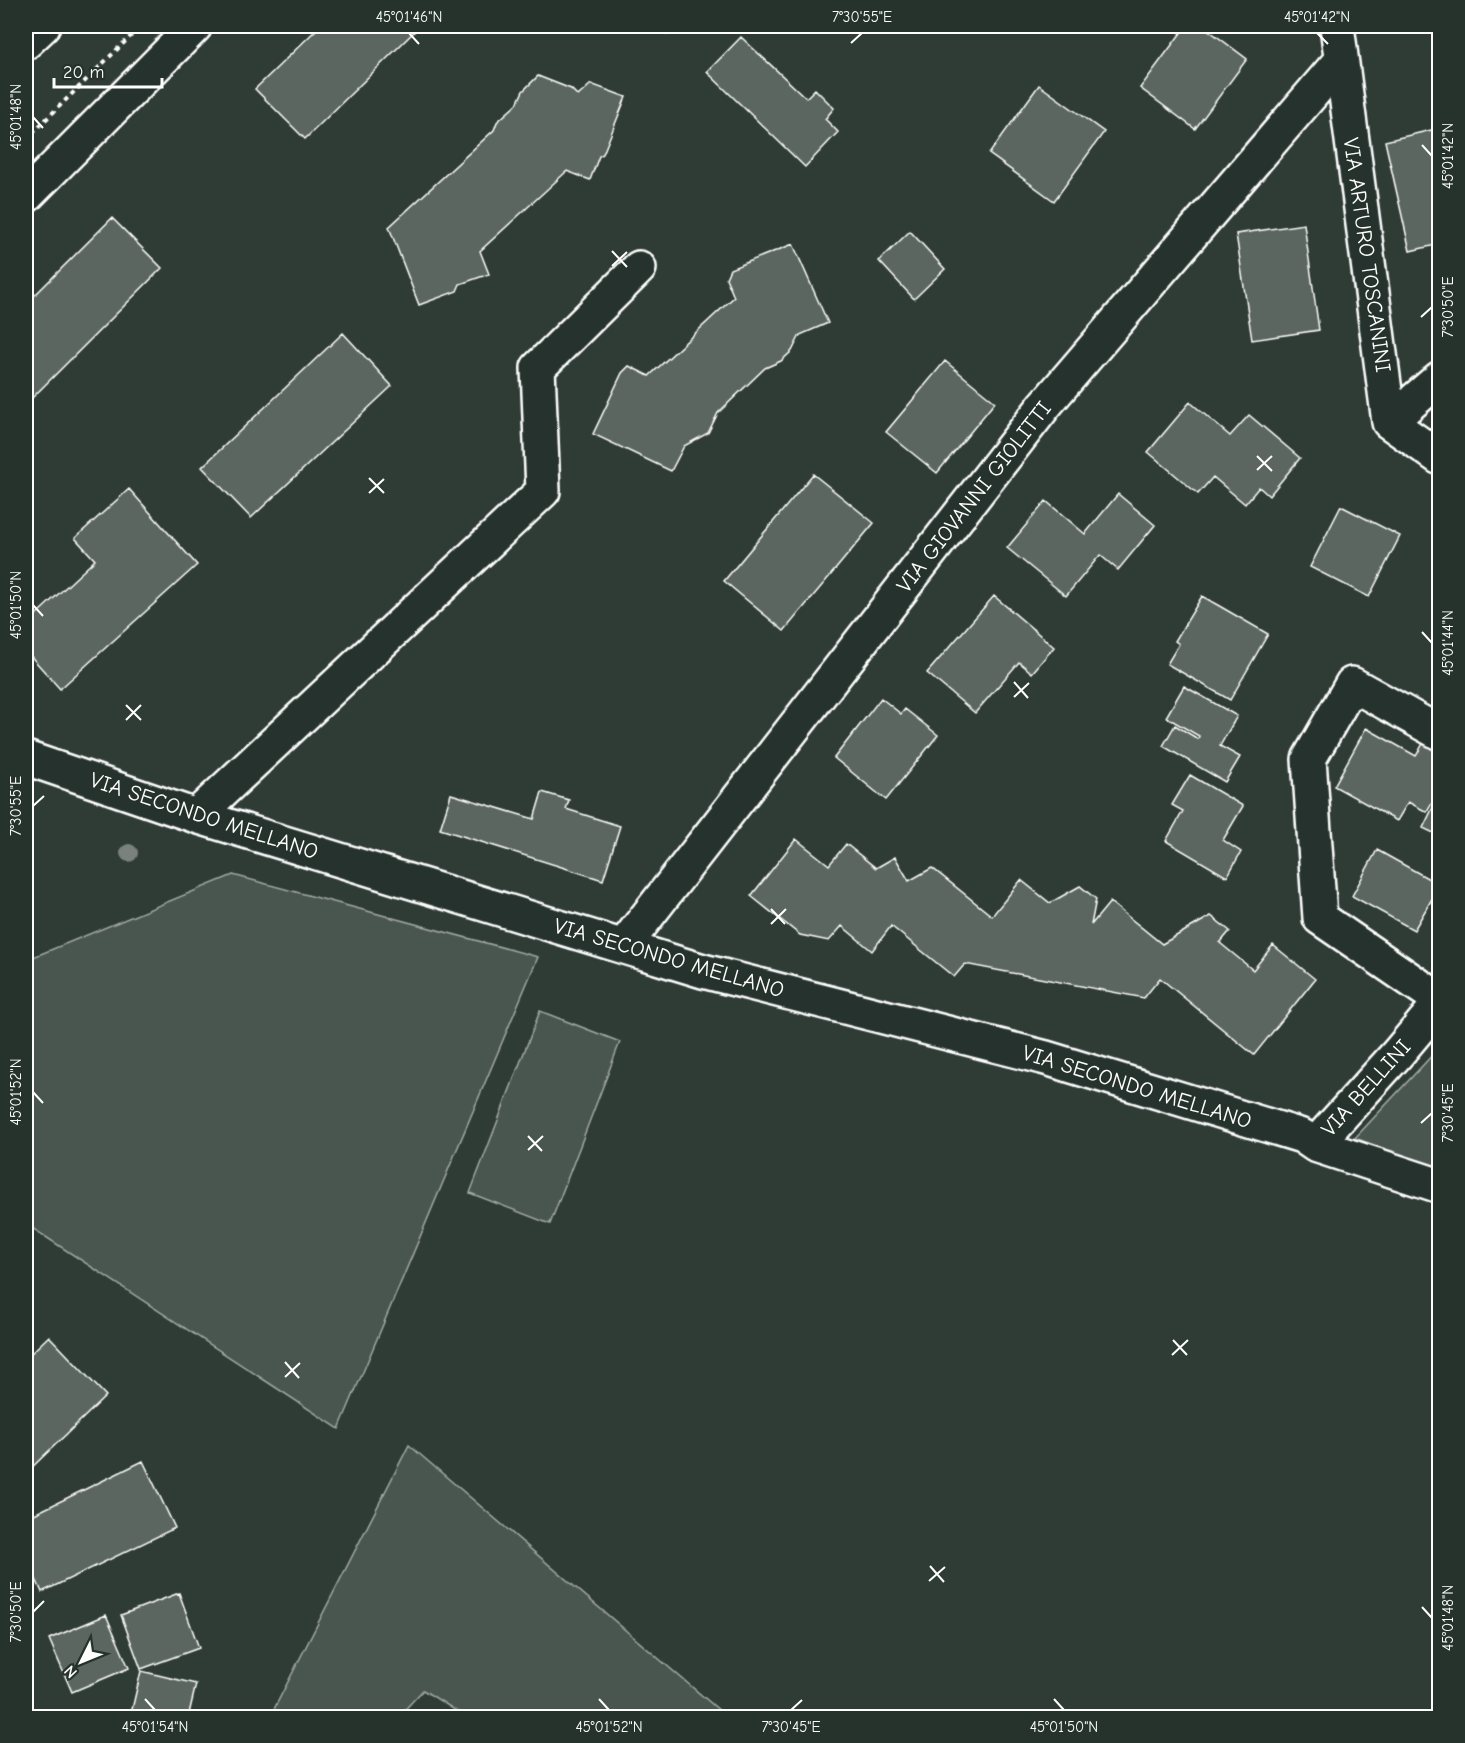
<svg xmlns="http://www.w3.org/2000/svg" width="1465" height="1743" viewBox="0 0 1465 1743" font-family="'Comic Neue',sans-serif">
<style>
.green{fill:#4a544f;stroke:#a4aaa7;stroke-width:1.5}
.building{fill:#5b6661;stroke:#fff;stroke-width:1.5}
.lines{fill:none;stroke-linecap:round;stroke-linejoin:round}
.street-casing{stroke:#fff;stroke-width:38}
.path{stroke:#fff;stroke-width:4;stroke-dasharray:4.5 4.5;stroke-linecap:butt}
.street{stroke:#26332d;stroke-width:33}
.tree{fill:#7a817e}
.ticks{fill:none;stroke:#fff;stroke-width:2}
.labels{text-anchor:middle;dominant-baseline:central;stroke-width:4.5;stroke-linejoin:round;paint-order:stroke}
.street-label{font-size:22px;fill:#fff;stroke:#26332d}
.neatline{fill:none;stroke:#fff;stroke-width:2}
.ticks-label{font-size:15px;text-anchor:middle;fill:#fff}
</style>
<rect width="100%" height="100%" fill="#2f3b35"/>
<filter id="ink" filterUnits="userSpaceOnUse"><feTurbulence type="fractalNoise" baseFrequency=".0167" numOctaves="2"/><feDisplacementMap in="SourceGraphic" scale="12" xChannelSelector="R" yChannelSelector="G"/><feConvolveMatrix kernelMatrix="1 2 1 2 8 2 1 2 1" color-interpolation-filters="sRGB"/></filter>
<g filter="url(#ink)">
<!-- green -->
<path class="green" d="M233 875 538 957 339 1429 26 1224V960Z
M540 1011 620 1042 550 1224 470 1193Z
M1439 1048V1169L1355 1138Z
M409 1445 727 1717H466L423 1690 398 1717H270Z"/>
<!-- building -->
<path class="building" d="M320 26H420L305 139 255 89Z
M659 26H676L667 34Z
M1186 26H1203L1247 59 1195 129 1140 88Z
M741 37 806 98 815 89 834 108 825 119 838 132 805 167 707 72Z
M538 76 571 89 578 96 591 84 626 97 603 154 599 156 590 180 567 171 480 251 489 274 460 284 457 291 419 305 389 227 494 130 497 122 517 104 523 91Z
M1039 85 1104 132 1054 201 989 154Z
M1440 128V244L1410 251 1385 141Z
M112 218 162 268 31 399 26 394V304Z
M1304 224 1319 330 1252 340 1236 234Z
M910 231 945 269 914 299 879 261Z
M793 244 828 323 800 335 792 351 781 361 765 368 718 413 708 433 684 446 671 471 593 434 622 373 629 366 649 376 734 297 726 278 730 269Z
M343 333 392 386 251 518 202 467Z
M945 361 995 402 937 473 886 432Z
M1190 402 1230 436 1249 415 1300 458 1269 496 1259 487 1245 504 1213 477 1198 494 1148 452Z
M813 474 874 523 784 631 724 581Z
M129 489 197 565 60 689 26 651V624L95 560 75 538Z
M1118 494 1155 525 1118 570 1100 555 1066 596 1007 548 1046 501 1085 534Z
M1341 506 1400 536 1369 597 1310 567Z
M994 596 1054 647 1032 673 1019 662 975 713 927 673Z
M1202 596 1268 634 1230 700 1167 664 1179 644 1175 641Z
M1184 686 1237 716 1220 746 1240 757 1225 782 1163 746 1175 725 1198 739 1199 736 1166 717Z
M881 698 901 714 905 709 938 735 886 800 834 758Z
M1366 728 1416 756 1425 740 1440 748V789L1427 812 1408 802 1397 821 1334 786Z
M1190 775 1243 806 1223 840 1241 852 1227 877 1166 841 1183 811 1172 805Z
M542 792 569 800 566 809 620 826 603 880 440 829 451 794 534 819Z
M1440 793V836L1423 828Z
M796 839 829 865 846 844 876 868 895 857 909 881 932 868 992 916 1021 880 1050 903 1080 886 1096 899 1091 925 1110 902 1162 944 1211 916 1230 931 1220 943 1253 970 1273 945 1315 979 1254 1055 1160 978 1144 998 965 964 954 977 891 926 872 951 842 926 829 941 800 935 751 896Z
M1377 850 1440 885 1414 930 1352 896Z
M49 1336 106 1396 26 1473V1358Z
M143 1461 175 1528 42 1592 26 1558V1518Z
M179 1593 199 1648 141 1669 121 1615Z
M106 1615 129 1668 72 1692 49 1639Z
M141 1671 196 1684 188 1718H130Z"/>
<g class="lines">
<!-- street casing -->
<g class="street-casing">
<path id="street" d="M1337 26 1389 422 1440 458
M26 42 43 26
M26 196 195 26
M1389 422 1440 378
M1440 733 1352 684 1309 759 1320 918 1440 1000
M26 758 196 816 703 971 1046 1058 1302 1136 1315 1145 1440 1186
M196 816 543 491 538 368 639 268
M624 946 1045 405 1341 60
M1315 1145 1398 1053 1440 1003"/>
</g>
<!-- path -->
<path class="path" d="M26 139 141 26"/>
<!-- street -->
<use href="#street" class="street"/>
</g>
<!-- trees -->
<circle class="tree" cx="129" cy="853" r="9"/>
</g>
<!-- ticks -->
<path class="ticks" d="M409 33 419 44M1317 33 1328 44M851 43 862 33M33 117 43 128M1422 145 1432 156M612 251 627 267M612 266 627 252M1421 317 1432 307M1257 456 1272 471M1257 470 1272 456M369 478 384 493M369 493 384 479M33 605 43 616M1422 632 1432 643M1014 682 1028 698M1014 697 1029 683M126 705 141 720M126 720 141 705M33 806 44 796M771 909 785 924M771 924 786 909M33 1092 43 1103M1421 1123 1432 1113M528 1136 542 1151M528 1150 543 1136M1173 1340 1187 1355M1172 1355 1188 1340M285 1362 299 1378M285 1377 300 1363M930 1566 944 1582M929 1581 945 1567M1422 1607 1432 1618M33 1612 44 1601M145 1699 155 1710M599 1699 609 1710M1054 1699 1064 1710M791 1710 802 1700"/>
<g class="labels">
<!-- street labels -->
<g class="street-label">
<text transform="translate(1367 255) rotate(82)">VIA ARTURO TOSCANINI</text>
<text transform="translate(974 497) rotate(-52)">VIA GIOVANNI GIOLITTI</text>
<text transform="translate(204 816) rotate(18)">VIA SECONDO MELLANO</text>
<text transform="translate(669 958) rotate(16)">VIA SECONDO MELLANO</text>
<text transform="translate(1137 1087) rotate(17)">VIA SECONDO MELLANO</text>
<text transform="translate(1366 1088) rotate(-48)">VIA BELLINI</text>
</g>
</g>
<!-- margin -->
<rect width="1465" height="1743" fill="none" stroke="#26332d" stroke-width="66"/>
<!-- north arrow -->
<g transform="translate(81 1662) rotate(227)" stroke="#26332d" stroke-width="4.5" paint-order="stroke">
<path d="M0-4.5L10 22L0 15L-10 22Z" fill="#ffffff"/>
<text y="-9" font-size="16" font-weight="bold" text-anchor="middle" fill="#ffffff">N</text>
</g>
<!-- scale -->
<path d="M54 78v9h108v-9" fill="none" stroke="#ffffff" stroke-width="3"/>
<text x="63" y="78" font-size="18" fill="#ffffff" stroke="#26332d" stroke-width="4.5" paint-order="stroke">20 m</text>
<rect x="33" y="33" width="1399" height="1677" class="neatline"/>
<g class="ticks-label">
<text x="409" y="22">45°01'46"N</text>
<text x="862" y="22">7°30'55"E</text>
<text x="1317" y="22">45°01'42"N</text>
<text transform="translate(16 117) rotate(-90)" y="5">45°01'48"N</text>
<text transform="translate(1448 156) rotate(-90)" y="5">45°01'42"N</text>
<text transform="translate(1448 307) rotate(-90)" y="5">7°30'50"E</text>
<text transform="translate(16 605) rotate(-90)" y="5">45°01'50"N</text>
<text transform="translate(1448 643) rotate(-90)" y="5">45°01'44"N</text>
<text transform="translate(16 806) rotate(-90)" y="5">7°30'55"E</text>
<text transform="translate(16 1092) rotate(-90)" y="5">45°01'52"N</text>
<text transform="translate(1448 1113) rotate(-90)" y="5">7°30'45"E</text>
<text transform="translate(16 1612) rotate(-90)" y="5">7°30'50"E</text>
<text transform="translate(1448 1618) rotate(-90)" y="5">45°01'48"N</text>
<text x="155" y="1732">45°01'54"N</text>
<text x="609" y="1732">45°01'52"N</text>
<text x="791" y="1732">7°30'45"E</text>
<text x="1064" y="1732">45°01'50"N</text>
</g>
</svg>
